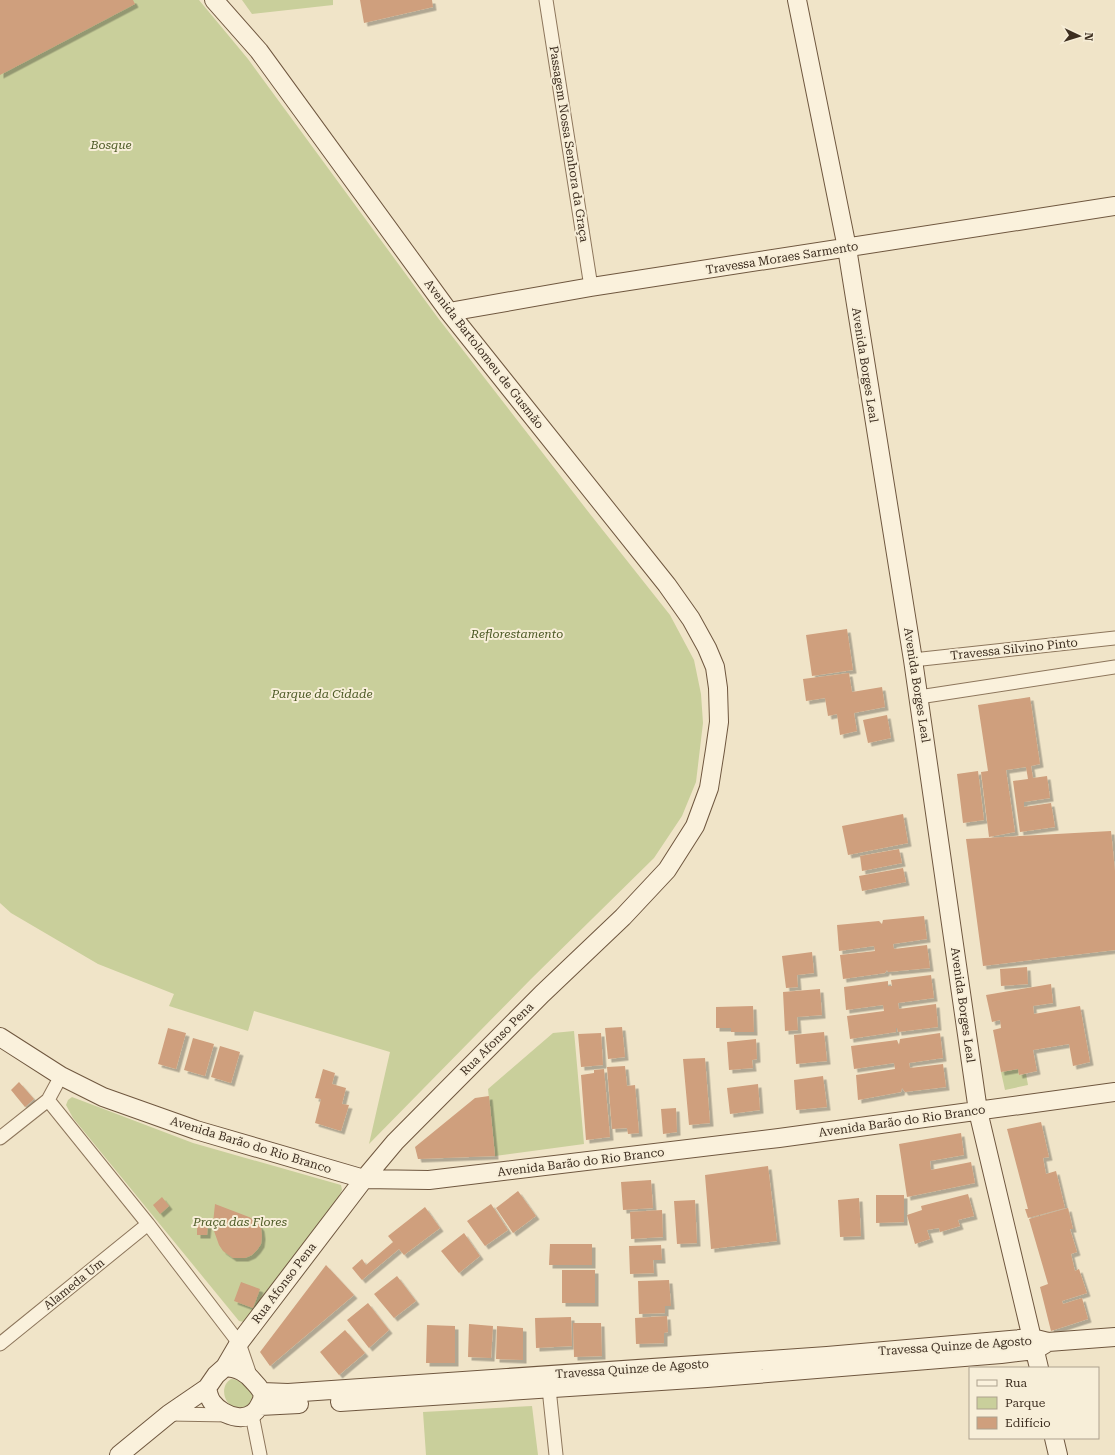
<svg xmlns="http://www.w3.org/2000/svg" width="1115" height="1455" viewBox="0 0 1115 1455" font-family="'Roboto Serif',serif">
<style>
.green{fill:#c9cf9b}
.building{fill:#cf9f7d;filter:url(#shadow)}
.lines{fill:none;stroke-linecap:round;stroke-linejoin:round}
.street-casing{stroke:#8d765c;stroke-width:15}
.secondary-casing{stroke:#6f573f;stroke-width:20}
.street{stroke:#faf1dc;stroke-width:13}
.secondary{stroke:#faf1dc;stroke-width:18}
.labels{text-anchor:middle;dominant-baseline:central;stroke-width:4;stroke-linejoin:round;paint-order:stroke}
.street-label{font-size:12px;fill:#3d2e20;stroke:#f7eed8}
.park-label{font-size:12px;font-style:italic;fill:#4d5a26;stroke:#f7eed8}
</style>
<defs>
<filter id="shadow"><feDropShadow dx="3.5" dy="3.5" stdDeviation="0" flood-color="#0004"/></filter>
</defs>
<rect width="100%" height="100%" fill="#f0e4c8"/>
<!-- green -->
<path class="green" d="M0 0H199L248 59 438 318 590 514 670 615 694 660 701 694 703 723 696 782 682 816 654 858 531 979 369 1144 390 1052 254 1011 248 1031 169 1006 174 994 98 964 11 913 0 903Z
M242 0H333V5L252 14Z
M574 1031 584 1144 495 1156 488 1089 553 1033Z
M1018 1069 1019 1075 1026 1074 1028 1085 1005 1090 1001 1072Z
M72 1097 193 1143 341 1185 342 1190 339 1196 247 1320 244 1322 239 1321 73 1118 66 1105 68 1100Z
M231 1379C248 1380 254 1394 258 1408 252 1408 244 1410 238 1409 225 1407 218 1387 231 1379Z
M532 1406 538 1455H426L423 1412Z"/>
<!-- building -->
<path class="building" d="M0 0H133L135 4 0 75Z
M360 0H432L433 7 364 23Z
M847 629 853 670 812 676 806 635Z
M849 673 852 692 882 687 885 707 854 713 857 731 840 735 837 714 828 716 825 698 806 701 803 679Z
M1030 697 1040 764 1031 766 1033 778 1047 776 1050 798 1024 802V807L1051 803 1055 827 1020 832 1013 781 1028 779 1026 767 1006 770 1015 832 989 837 981 772 988 771 978 705Z
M887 715 891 738 868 743 863 720Z
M978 771 984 820 963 823 957 774Z
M903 814 908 843 848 855 842 826Z
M1111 831 1115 871V950L983 966 966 839Z
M899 849 902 863 862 871 860 856Z
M903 868 906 882 862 891 859 876Z
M924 916 927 939 893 944 894 949 927 945 930 968 888 972 887 970 885 973 843 979 840 955 875 951 874 946 839 951 837 925 879 921 882 924 883 920Z
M812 952 814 973 797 975 798 987 786 988 782 956Z
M1027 967 1028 984 1001 986 1000 969Z
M931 975 934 998 898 1003 899 1009 936 1004 938 1027 898 1032 897 1028H896V1032L850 1039 847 1016 884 1011 883 1005 846 1010 844 987 888 981V986H892L891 980Z
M1051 984 1053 1003 1033 1006 1034 1014 1080 1006 1090 1062 1073 1066 1069 1044 1033 1050 1037 1071 1019 1075 1018 1069 1001 1072 993 1030 1001 1028 1000 1020 992 1022 986 995Z
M820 989 822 1015 797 1017 798 1030 785 1031 783 992Z
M753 1006 754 1032H731V1028H716V1007Z
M622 1027 625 1057 608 1059 605 1028Z
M168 1028 186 1033 176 1069 158 1064Z
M824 1032 827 1061 796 1064 794 1035Z
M601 1033 603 1065 581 1067 578 1034Z
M940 1033 943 1058 909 1063 910 1068 943 1064 946 1087 905 1092 902 1088 901 1092 858 1100 856 1075 895 1069 894 1063 854 1069 851 1046 897 1040 899 1045 900 1039Z
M193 1038 214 1044 205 1076 184 1070Z
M756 1039 757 1059 752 1060 753 1068 729 1070 727 1042Z
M220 1046 240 1052 231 1083 211 1077Z
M705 1058 710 1123 689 1125 683 1059Z
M625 1066 627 1086 635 1085 639 1133 628 1134 627 1128 612 1129 607 1067Z
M323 1069 335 1073 332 1084 346 1088 342 1104 349 1105 341 1131 315 1123 321 1099 315 1098Z
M604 1069 610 1137 586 1140 581 1075 594 1073V1070Z
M823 1076 827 1107 796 1110 794 1080Z
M19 1082 34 1099 25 1107 11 1090Z
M758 1084 760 1110 730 1114 727 1088Z
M489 1096 495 1156 418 1159 415 1147 475 1098Z
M676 1108 677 1132 663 1134 661 1109Z
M1041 1122 1049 1157 1043 1158 1046 1174 1056 1171 1065 1208 1028 1218 1025 1209H1028L1007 1129Z
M961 1133 964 1155 930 1161 931 1170 971 1162 975 1183 907 1197 899 1144Z
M768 1166 777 1241 711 1249 705 1175Z
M651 1180 653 1208 623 1210 621 1182Z
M518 1191 536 1216 513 1233 496 1208Z
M968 1194 974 1216 958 1220 960 1226 940 1232 939 1228 927 1230 930 1239 915 1244 907 1215 922 1210 921 1206Z
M876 1195H904V1222L876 1223Z
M162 1197 169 1206 160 1214 153 1205Z
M859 1198 861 1236 840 1237 838 1200Z
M695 1200 697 1243 677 1244 674 1201Z
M215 1204 249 1217 256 1221 261 1228 262 1236 261 1244 257 1250 252 1255 245 1258H233L223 1251 219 1245 214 1231 213 1223Z
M491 1204 508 1230 485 1246 467 1221Z
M425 1207 440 1228 404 1255 399 1249 362 1280 352 1268 362 1259 366 1265 393 1242 388 1236Z
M1068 1208 1073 1229H1070L1077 1252 1071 1254 1075 1271 1079 1269 1087 1293 1062 1301 1063 1304 1082 1298 1088 1319 1051 1331 1040 1287 1048 1284 1029 1219Z
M662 1210 663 1237 631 1239 630 1212Z
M197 1224 208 1225 207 1235H197Z
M464 1233 480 1256 459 1273 441 1251Z
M550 1244H592V1265H549Z
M661 1245 662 1260H653L654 1273 630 1274 629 1246Z
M326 1265 354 1295 270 1366 260 1352Z
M562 1270H595V1303H562Z
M397 1276 416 1301 394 1318 374 1294Z
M669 1280 671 1306H665V1313L639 1314 638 1281Z
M241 1282 260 1289 253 1308 234 1301Z
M368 1303 389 1330 369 1348 347 1320Z
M667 1316 668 1332 664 1333V1343L636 1344 635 1318Z
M571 1317 572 1346 536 1348 535 1318Z
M573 1323H601L602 1356 574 1357Z
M469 1324 493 1326 491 1358 468 1357Z
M427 1325 455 1326V1363H426Z
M497 1326 523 1328V1360L496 1359Z
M345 1330 365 1353 339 1375 320 1352Z"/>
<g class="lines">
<!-- street casing -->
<g class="street-casing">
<path id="street" d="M546 0 591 287
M913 660 1115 638
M919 697 1115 667
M61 1076 48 1100 148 1224 239 1343 251 1378
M0 1138 48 1100
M0 1344 148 1224
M548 1379 556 1455
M169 1414 230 1415
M252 1415 260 1455"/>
</g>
<!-- secondary casing -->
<g class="secondary-casing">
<path id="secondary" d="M214 0 259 51 449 312 667 585 691 619 707 648 715 667 718 688 719 722 715 750 709 788 695 826 667 870 623 917 542 994 395 1142 364 1179 239 1343 225 1367
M797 0 847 248 913 660 978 1111 1039 1368
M449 312 591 287 1115 206
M0 1037 61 1076 103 1097 196 1130 364 1179 429 1180 779 1138 1115 1092
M225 1367C238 1368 246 1372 254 1382 257 1385 260 1389 262 1392 263 1396 262 1401 260 1404 251 1426 223 1417 212 1402 209 1398 208 1393 207 1388L216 1375Z
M262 1392 288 1393 827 1356 1032 1338 1048 1342 1115 1337
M340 1402 707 1378 1001 1354 1035 1350 1045 1344
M260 1406 299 1404
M1054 1438 1058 1455
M119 1455 169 1414 207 1388"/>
</g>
<!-- street -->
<use href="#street" class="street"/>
<!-- secondary -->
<use href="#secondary" class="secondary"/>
</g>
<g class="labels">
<!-- street labels -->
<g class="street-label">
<text transform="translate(569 144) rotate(81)">Passagem Nossa Senhora da Graça</text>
<text transform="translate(782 258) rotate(-9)">Travessa Moraes Sarmento</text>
<text transform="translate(484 354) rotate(52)">Avenida Bartolomeu de Gusmão</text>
<text transform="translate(865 365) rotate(81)">Avenida Borges Leal</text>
<text transform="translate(1014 649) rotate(-6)">Travessa Silvino Pinto</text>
<text transform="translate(917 685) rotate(81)">Avenida Borges Leal</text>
<text transform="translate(963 1005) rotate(82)">Avenida Borges Leal</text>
<text transform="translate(497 1039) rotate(-45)">Rua Afonso Pena</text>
<text transform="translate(902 1121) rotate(-8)">Avenida Barão do Rio Branco</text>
<text transform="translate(251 1145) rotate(17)">Avenida Barão do Rio Branco</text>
<text transform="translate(581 1162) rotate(-7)">Avenida Barão do Rio Branco</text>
<text transform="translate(284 1283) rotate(-53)">Rua Afonso Pena</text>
<text transform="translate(74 1284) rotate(-39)">Alameda Um</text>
<text transform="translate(955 1346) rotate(-4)">Travessa Quinze de Agosto</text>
<text transform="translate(632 1369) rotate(-4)">Travessa Quinze de Agosto</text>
</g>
<!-- park labels -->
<g class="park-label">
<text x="111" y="145">Bosque</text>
<text x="517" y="634">Reflorestamento</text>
<text x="322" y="694">Parque da Cidade</text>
<text x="240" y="1222">Praça das Flores</text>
</g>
</g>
<!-- legend -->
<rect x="969" y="1367" width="130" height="72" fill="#f7eed8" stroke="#ada18e"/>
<rect x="977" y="1380" width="20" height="6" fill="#faf1dc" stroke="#ada18e"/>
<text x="1005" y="1387" font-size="12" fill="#3d2e20">Rua</text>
<rect x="977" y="1397" width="20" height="12" fill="#c9cf9b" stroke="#ada18e"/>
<text x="1005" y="1407" font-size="12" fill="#3d2e20">Parque</text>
<rect x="977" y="1417" width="20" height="12" fill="#cf9f7d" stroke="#ada18e"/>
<text x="1005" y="1427" font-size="12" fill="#3d2e20">Edifício</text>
<!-- north arrow -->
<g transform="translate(1079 36) rotate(94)" stroke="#f7eed8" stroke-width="3" paint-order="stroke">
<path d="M0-3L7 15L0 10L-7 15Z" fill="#3d2e20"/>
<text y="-6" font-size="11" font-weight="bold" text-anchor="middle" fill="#3d2e20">N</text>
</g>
</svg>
